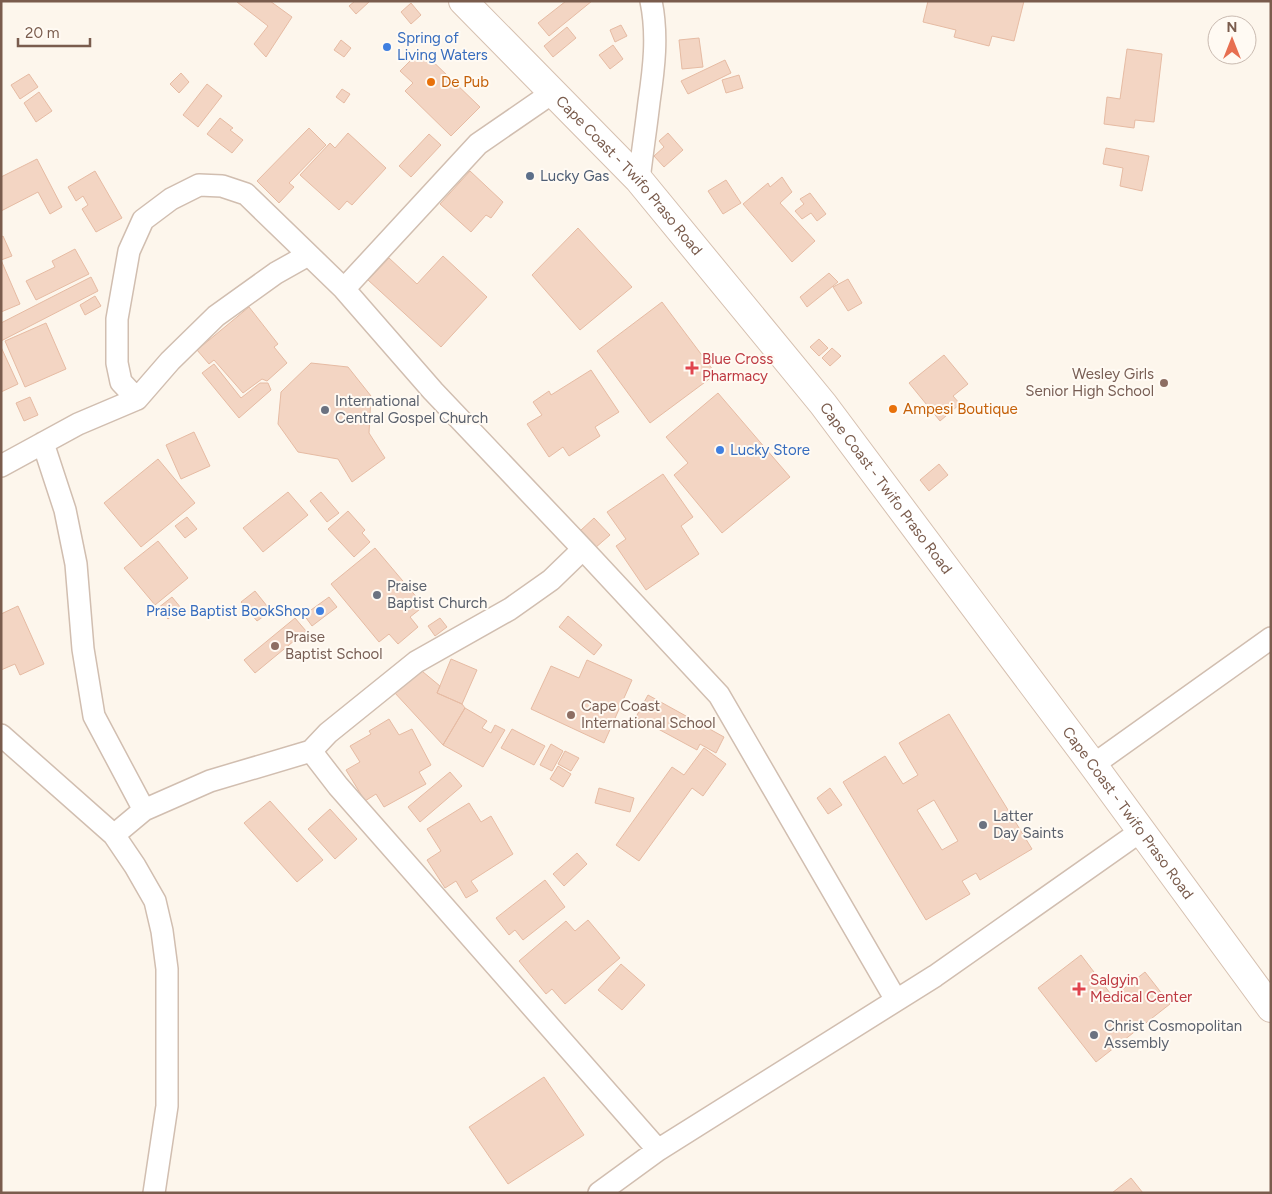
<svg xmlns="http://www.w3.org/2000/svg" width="1272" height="1194" viewBox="0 0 1272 1194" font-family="Figtree,sans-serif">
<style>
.building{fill:#f3d5c3;stroke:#e6bba3;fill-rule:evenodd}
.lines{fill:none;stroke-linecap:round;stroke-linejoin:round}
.minor-casing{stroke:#d1beb0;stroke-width:24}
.secondary-casing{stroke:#d6c0b0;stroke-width:30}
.minor{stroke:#fff;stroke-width:21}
.secondary{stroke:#fff;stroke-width:28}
.shop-dot{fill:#3f7fe0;stroke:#fffaf3;stroke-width:2}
.food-dot{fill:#e8710a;stroke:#fffaf3;stroke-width:2}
.service-dot{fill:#5c6f8a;stroke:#fffaf3;stroke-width:2}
.health-dot{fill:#e0444e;stroke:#fffaf3;stroke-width:2}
.education-dot{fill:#8d6e63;stroke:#fffaf3;stroke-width:2}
.worship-dot{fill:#6b7280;stroke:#fffaf3;stroke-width:2}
.labels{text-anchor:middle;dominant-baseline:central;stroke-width:4;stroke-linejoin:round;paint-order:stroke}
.shop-label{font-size:15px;fill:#366cbe;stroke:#fffaf3;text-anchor:start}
.food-label{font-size:15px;fill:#c56008;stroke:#fffaf3;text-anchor:start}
.service-label{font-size:15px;fill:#4e5e75;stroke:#fffaf3;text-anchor:start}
.street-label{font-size:15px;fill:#7a5c4d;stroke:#fffaf3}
.health-label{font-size:15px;fill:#be3a42;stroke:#fffaf3;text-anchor:start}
.education-label{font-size:15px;fill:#785e54;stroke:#fffaf3;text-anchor:start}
.worship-label{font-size:15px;fill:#5b616d;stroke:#fffaf3;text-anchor:start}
</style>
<rect width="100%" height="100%" fill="#fdf6ec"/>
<!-- building -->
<path class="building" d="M270 1 292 17 266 57 254 44 268 26 237 2Z
M355 1H370L356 14 349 6Z
M566 1H592L549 36 538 23Z
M928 1H1024L1014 41 992 36 989 46 954 37 956 30 923 22Z
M411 3 421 15 411 24 401 12Z
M621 25 627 36 615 42 610 30Z
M567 27 576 38 553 57 544 46Z
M699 38 703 67 682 69 679 40Z
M341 40 351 48 344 57 334 50Z
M613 45 623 59 610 69 599 55Z
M1127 49 1162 54 1154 122 1135 120 1134 128 1104 124 1107 97 1120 99Z
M421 50 480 107 451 136 405 91 413 83 400 71Z
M725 60 731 73 688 94 681 81Z
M181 73 189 82 179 93 170 84Z
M29 74 38 87 20 99 11 85Z
M739 75 743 88 726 93 722 80Z
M207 84 222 96 198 127 183 115Z
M342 89 350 94 344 103 336 97Z
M39 92 52 111 36 122 24 103Z
M220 118 233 128 230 130 243 140 232 153 207 134Z
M309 128 326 145 289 183 294 187 279 203 257 181Z
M348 133 386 168 352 205 347 201 339 210 300 175 330 143 335 148Z
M668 133 683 150 664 167 654 156 664 147 659 141Z
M429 134 441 145 411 177 399 166Z
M1106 148 1149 156 1142 191 1120 186 1123 168 1103 164Z
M37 159 62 207 50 214 38 192 1 211V177Z
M95 171 122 218 96 232 82 209 88 205 83 196 76 201 68 187Z
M470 171 503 202 491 218 486 215 471 232 440 204Z
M782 177 792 192 780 203 815 241 792 262 743 204 768 183 770 187Z
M726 180 741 203 723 214 708 191Z
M810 193 826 214 817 221 811 213 802 219 795 211 804 204 800 199Z
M578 228 632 287 580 330 532 275Z
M3 236 12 256 1 260 20 304 1 312V237Z
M75 249 89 274 36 300 26 281 55 267 52 261Z
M443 256 487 297 441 347 368 280 389 258 417 284Z
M829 273 838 282 807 307 800 297Z
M91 277 98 291 1 341V323Z
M848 279 862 303 848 311 833 287Z
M95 296 101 306 85 315 80 305Z
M662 302 716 374 650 423 597 351Z
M249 307 278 344 274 347 287 363 267 381 262 379 243 393 214 360 209 364 197 350Z
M46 323 66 369 25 387 5 341Z
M819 339 828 348 819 356 810 347Z
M1 347 18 384 1 392Z
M832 348 841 356 830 366 822 358Z
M944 355 968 384 953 396 960 404 940 421 909 383Z
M311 363 348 367 371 396 369 433 385 458 352 482 338 459 298 452 278 424 281 392Z
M214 364 241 398 260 383H268L271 390 239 418 202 373Z
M591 370 619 412 595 427 600 436 569 456 563 447 549 457 527 424 542 415 533 402 549 391 551 395Z
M718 393 790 477 722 533 674 475 688 463 666 437Z
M30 397 38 415 24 421 16 403Z
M194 432 210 466 181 479 166 445Z
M158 459 195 503 141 547 104 503Z
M939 464 948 475 929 491 920 480Z
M663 474 693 517 681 526 699 554 646 590 616 546 626 539 607 512Z
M288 492 308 515 263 552 243 528Z
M321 492 339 513 327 522 310 501Z
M348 511 365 530 362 533 370 542 354 557 328 529Z
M187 517 197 529 185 538 175 526Z
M594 518 610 535 595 548 580 531Z
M158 541 188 578 155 605 124 568Z
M375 548 424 606 410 617 418 627 398 644 389 634 379 642 331 584Z
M255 591 271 611 257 621 241 602Z
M172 597 181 608 168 619 158 608Z
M329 597 337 607 312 626 304 615Z
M18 606 44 664 20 675 15 664 1 670V614Z
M568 616 602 645 594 655 559 627Z
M295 618 306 631 255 673 244 660Z
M440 618 447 627 435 636 428 626Z
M451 659 477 670 462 704 437 693Z
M587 660 632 680 604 743 531 709 551 666 579 678Z
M417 667 440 686 437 693 462 704 465 708 443 745 394 692Z
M648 695 724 737 716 753 700 744 697 750 636 717Z
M465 708 487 721 482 728 491 733 495 725 505 730 483 767 443 745Z
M949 714 1032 849 980 880 976 873 962 881 970 894 926 920 843 782 885 756 903 784 918 775 899 743ZM934 800 958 841 942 850 917 810Z
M389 719 399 735 412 729 431 765 419 772 426 784 384 807 376 794 365 801 346 770 360 762 350 746 371 734 369 731Z
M512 729 545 746 534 765 501 748Z
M551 744 563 751 552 771 540 765Z
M704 748 726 764 703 796 692 788 639 861 616 845 672 767 684 775Z
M565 751 579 758 571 771 558 764Z
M558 766 571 774 563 787 550 779Z
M450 772 462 786 420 822 408 807Z
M599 788 634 798 630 812 595 803Z
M830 788 842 805 828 814 817 798Z
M270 801 323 860 297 882 244 823Z
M469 803 481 822 491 816 513 854 471 881 478 891 466 898 456 881 445 888 427 860 441 851 427 829Z
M330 809 357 839 335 859 308 829Z
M577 853 587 864 564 886 553 874Z
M545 880 565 907 523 940 515 930 509 935 496 918Z
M588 920 620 958 565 1004 552 989 546 994 519 961 566 921 575 931Z
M1081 955 1113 997 1145 972 1170 1004 1096 1062 1038 988Z
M621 964 645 985 622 1010 598 990Z
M544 1077 584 1135 508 1184 469 1127Z
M1131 1178 1143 1193H1112Z"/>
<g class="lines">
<!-- minor casing -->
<g class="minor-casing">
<path id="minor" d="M552 93 478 144 344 289 433 391 583 549 719 695 896 1000
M639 180C642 154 646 128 649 102 654 68 658 35 651 1
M137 399 121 382 117 363V319L129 251 143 220 171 199 199 185 222 186 246 194 344 289
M43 443 65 510 76 564 83 649 94 716 144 810
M1 466 78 424 137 399 170 361 216 316 276 273 308 255
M583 549 551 580 510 609 416 662 328 733 311 751 338 786 658 1150
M1 735 114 835 135 866 155 901 162 931 167 969V1106L154 1193
M1093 765 1271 638
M114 835 144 810 210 781 311 751
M599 1193 658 1150 935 976 1141 831"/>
</g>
<!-- secondary casing -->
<g class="secondary-casing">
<g id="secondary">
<path id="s1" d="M463 1 639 180 823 404 1093 765 1271 1008"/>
</g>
</g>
<!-- minor -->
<use href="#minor" class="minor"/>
<!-- secondary -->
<use href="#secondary" class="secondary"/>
</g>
<!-- markers -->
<g class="shop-dot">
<circle cx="387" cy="47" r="5"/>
<circle cx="720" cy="450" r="5"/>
<circle cx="320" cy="611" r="5"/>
</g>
<g class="food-dot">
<circle cx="431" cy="82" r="5"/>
<circle cx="893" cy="409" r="5"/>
</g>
<circle class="service-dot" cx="530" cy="176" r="5"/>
<g class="health-dot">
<path d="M689.5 360.5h5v5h5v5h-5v5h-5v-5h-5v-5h5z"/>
<path d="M1076.5 981.5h5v5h5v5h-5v5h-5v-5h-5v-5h5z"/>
</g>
<g class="education-dot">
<circle cx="1164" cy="383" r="5"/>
<circle cx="275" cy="646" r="5"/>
<circle cx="571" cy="715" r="5"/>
</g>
<g class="worship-dot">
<circle cx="325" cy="410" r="5"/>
<circle cx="377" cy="595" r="5"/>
<circle cx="983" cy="825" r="5"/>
<circle cx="1094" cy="1035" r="5"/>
</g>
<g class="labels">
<!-- shop labels -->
<g class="shop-label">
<text x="397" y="38">Spring of<tspan x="397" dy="17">Living Waters</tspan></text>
<text x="730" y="450">Lucky Store</text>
<text x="310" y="611" text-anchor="end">Praise Baptist BookShop</text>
</g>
<!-- food labels -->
<g class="food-label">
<text x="441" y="82">De Pub</text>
<text x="903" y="409">Ampesi Boutique</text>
</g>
<!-- service labels -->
<g class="service-label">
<text x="540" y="176">Lucky Gas</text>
</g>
<!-- street labels -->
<g class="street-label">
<text stroke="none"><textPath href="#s1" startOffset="241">Cape Coast - Twifo Praso Road</textPath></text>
<text stroke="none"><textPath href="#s1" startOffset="646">Cape Coast - Twifo Praso Road</textPath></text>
<text stroke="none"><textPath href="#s1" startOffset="1051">Cape Coast - Twifo Praso Road</textPath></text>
</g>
<!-- health labels -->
<g class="health-label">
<text x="702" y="359">Blue Cross<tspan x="702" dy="17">Pharmacy</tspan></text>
<text x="1090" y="980">Salgyin<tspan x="1090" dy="17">Medical Center</tspan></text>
</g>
<!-- education labels -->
<g class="education-label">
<text x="1154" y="374" text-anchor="end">Wesley Girls<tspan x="1154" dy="17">Senior High School</tspan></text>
<text x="285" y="637">Praise<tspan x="285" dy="17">Baptist School</tspan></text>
<text x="581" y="706">Cape Coast<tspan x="581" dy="17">International School</tspan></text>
</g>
<!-- worship labels -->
<g class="worship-label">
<text x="335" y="401">International<tspan x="335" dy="17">Central Gospel Church</tspan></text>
<text x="387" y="586">Praise<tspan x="387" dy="17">Baptist Church</tspan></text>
<text x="993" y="816">Latter<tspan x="993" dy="17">Day Saints</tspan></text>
<text x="1104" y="1026">Christ Cosmopolitan<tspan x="1104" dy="17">Assembly</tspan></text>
</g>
</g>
<!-- border -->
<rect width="1272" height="1194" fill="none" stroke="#7a5c4d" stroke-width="5"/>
<!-- north arrow -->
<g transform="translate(1232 40)"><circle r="24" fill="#fffaf3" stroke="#cabbb1"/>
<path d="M0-4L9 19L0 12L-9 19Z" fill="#e76f51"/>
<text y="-8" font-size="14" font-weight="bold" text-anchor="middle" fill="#7a5c4d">N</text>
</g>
<!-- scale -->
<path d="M18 38v8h72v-8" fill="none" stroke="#7a5c4d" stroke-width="2.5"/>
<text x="25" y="38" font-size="15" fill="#7a5c4d" stroke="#fffaf3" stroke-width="4" paint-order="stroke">20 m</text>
</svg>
